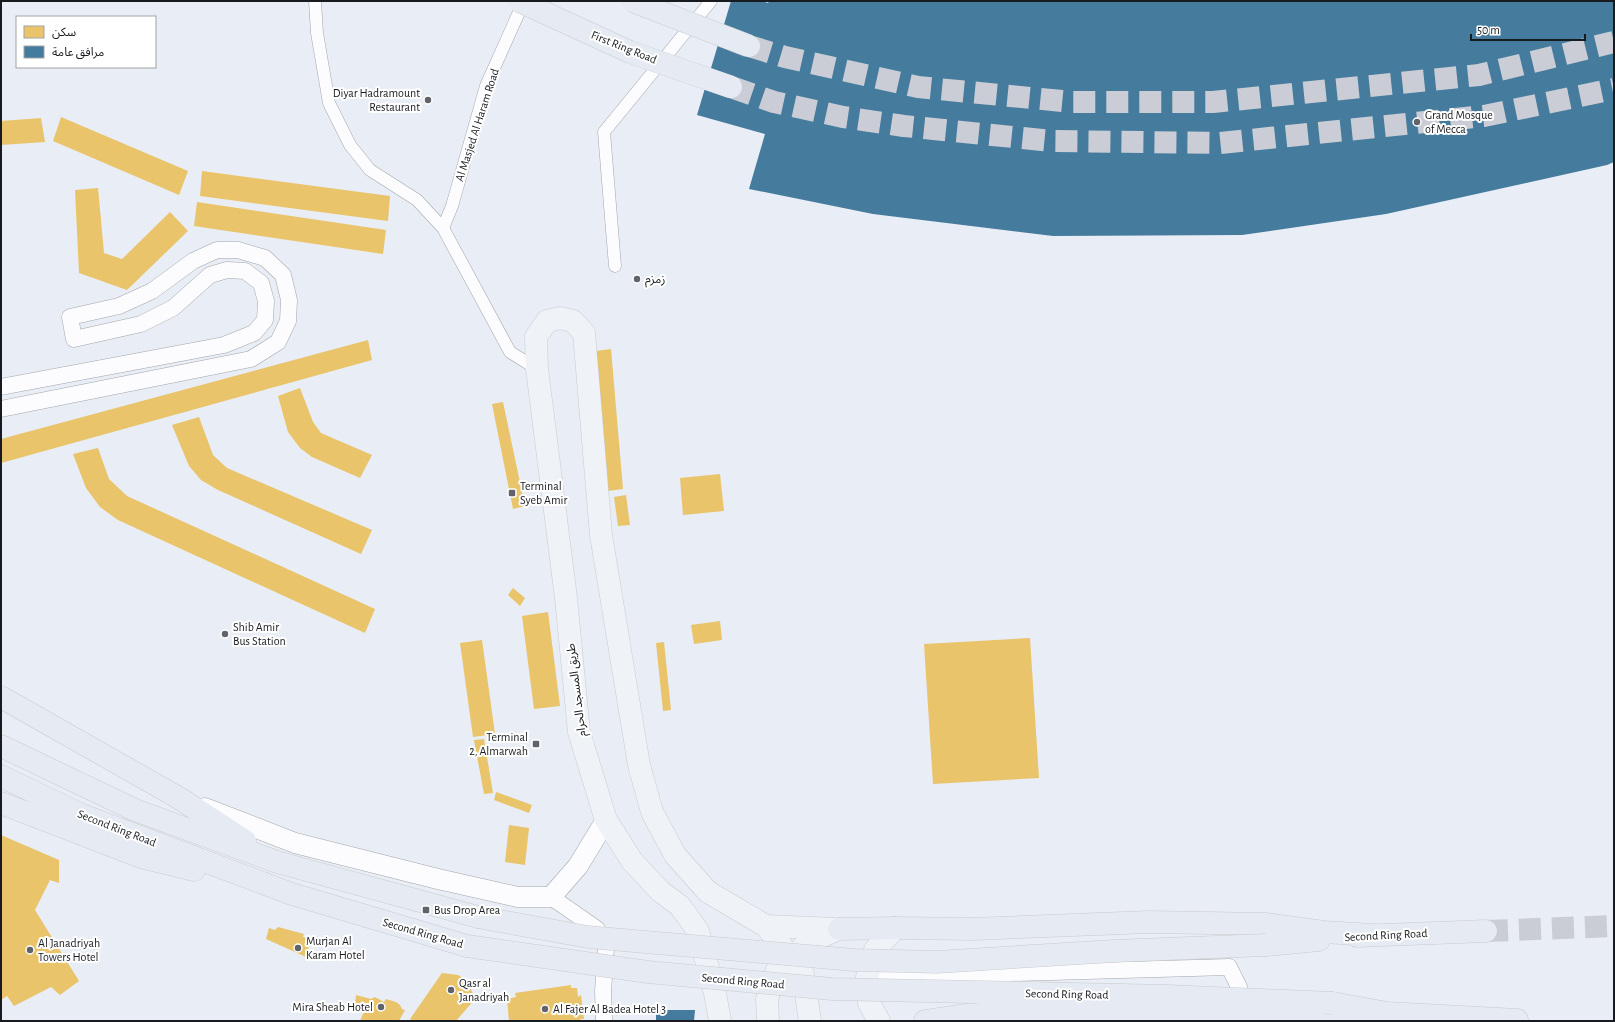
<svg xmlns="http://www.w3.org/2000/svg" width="1615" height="1022" viewBox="0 0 1615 1022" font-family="'Alegreya Sans','Noto Sans Arabic',sans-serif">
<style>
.homes{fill:#e9c46a}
.public{fill:#457b9d}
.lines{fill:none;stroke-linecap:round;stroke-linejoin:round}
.motorway-tunnel{stroke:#cacdd5;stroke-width:22;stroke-dasharray:22 11;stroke-linecap:butt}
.pedestrian-casing{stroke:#a2a6ab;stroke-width:13}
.minor-casing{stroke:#a2a6ab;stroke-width:17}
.tertiary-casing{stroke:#a2a6ab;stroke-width:21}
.primary-casing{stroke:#c9cbce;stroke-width:23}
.motorway-casing{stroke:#c9cbce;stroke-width:23}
.pedestrian{stroke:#fcfcfe;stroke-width:12}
.minor{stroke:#fcfcfe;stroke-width:16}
.tertiary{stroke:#fcfcfe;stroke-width:20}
.primary{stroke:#eff2f7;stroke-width:22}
.motorway{stroke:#e6ebf3;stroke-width:22}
.motorway-bridge-casing{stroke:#c9cbce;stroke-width:23;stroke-linecap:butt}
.motorway-bridge{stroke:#e6ebf3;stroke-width:22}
.poi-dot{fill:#60646a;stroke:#fff;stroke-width:1.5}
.labels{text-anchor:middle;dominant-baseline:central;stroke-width:4;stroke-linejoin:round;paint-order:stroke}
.street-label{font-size:12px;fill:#171a1f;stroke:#fff}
.poi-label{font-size:12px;fill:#171a1f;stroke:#fff;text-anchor:start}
</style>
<rect width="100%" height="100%" fill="#e9edf5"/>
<!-- homes -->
<path class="homes" d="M61 117 188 171 179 195 53 141Z
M41 118 45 142 1 145V121Z
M202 171 390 196 388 221 200 196Z
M98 188 104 253 122 259 170 212 188 231 127 290 79 273 75 190Z
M197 202 386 230 383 254 194 226Z
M368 340 372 360 1 463V439Z
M611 349 623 489 608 491 596 351Z
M300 388 313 422 321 433 372 455 360 478 312 457 300 448 288 432 278 396Z
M503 402 525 506 513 509 492 404Z
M199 417 213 455 227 468 372 530 361 554 218 490 201 480 189 466 172 425Z
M98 448 109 479 127 496 375 609 365 633 118 520 100 507 86 488 73 454Z
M720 474 724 511 683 515 680 478Z
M626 495 630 525 618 526 614 497Z
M513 588 525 598 520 606 508 595Z
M548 612 560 706 534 709 522 616Z
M720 621 722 640 694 644 691 625Z
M1030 638 1039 778 933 784 924 644Z
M482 640 495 734 473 737 460 643Z
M664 642 671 710 663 711 656 643Z
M484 739 493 793 484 794 474 740Z
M496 792 532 805 529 813 494 800Z
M509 825 529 828 525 865 505 862Z
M1 835 59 860V883L50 880 35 910 79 981 60 995 51 987 14 1006 7 996 1 1000Z
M278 927 304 934 303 937 311 939 306 957 266 939 269 928 275 930Z
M442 973 458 975 467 980 475 999 456 1021H413L410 1019Z
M571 985V988H577L578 997 581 995 584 1019H580L581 1021H509L507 999 516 997 515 993Z
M356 995 371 999 375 997 384 1002 386 999 396 1002 400 1005 402 1009 405 1010 399 1021H360L365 1009 355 1004Z"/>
<!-- public -->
<path class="public" d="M731 1H762L768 3 769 1H1614V162L1607 165 1386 214 1242 235 1053 236 873 214 749 189 765 134 697 115Z
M656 1010H695L694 1021H656Z"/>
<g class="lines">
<!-- motorway-tunnel -->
<path class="motorway-tunnel" d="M749 46 785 57 918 87 1072 102H1213L1479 75 1614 42
M731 87 774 102 843 117 904 126 1052 141 1220 143 1484 116 1614 89
M1486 931 1614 926"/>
<!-- pedestrian casing -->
<g class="pedestrian-casing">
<path id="pedestrian" d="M315 1 317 33 329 103 350 145 370 170 417 200 443 228 510 352 537 369
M443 228 452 206 486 86 524 1
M615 266 604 132 711 1"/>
</g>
<!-- minor casing -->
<g class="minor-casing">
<path id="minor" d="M1 387 224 345 254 333 265 320 266 301 261 283 245 271 227 270 210 275 173 308 141 324 74 339 70 317 119 306 152 291 193 261 217 250H238L265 258 283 275 289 300 288 321 278 342 251 359 1 409
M551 897 597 929 606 948 603 991 604 1021
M867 977 1229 967 1239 987 1237 1009"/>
</g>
<!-- tertiary casing -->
<g class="tertiary-casing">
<path id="tertiary" d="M205 808 295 843 438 879 518 897H551L578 866 606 820"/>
</g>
<!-- primary casing -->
<g class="primary-casing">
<path id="primary" d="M766 926 834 929
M720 1021 715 993 698 931 680 906 660 891 632 861 606 820 579 732 566 598 537 369 536 337 547 321 560 318 573 321 584 333 601 535 639 765 652 812 675 855 708 892 766 926 803 974 810 1021
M768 1021 767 999 776 972 809 942 839 929
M879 1021 869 1003 867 977 875 950 895 928"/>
</g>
<!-- motorway casing -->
<g class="motorway-casing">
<path id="motorway" d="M1 697 179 798 245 841
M1 746 135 810 277 862 478 917
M1 776 82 815 292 894 467 946
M1 803 141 857 194 870
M839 929 895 928 972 929 1149 922 1266 924 1324 932 1372 935
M1357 936 1486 931
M1266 945 1319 940
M1332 1003 1387 1013 1517 1020
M925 1021 984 1012
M1332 1021 1368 1016"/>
</g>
<!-- pedestrian -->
<use href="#pedestrian" class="pedestrian"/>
<!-- minor -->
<use href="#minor" class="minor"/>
<!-- tertiary -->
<use href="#tertiary" class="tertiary"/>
<!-- primary -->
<use href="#primary" class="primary"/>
<!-- motorway -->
<use href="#motorway" class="motorway"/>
<!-- motorway-bridge casing -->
<g class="motorway-bridge-casing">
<path id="motorway-bridge" d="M519 1 630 52 731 87
M632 1 749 46
M478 917 588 937 854 960 937 962 1114 951 1266 945
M467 946 648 972 832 989 1168 996 1332 1003
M984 1012 1316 1021"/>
</g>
<!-- motorway-bridge -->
<use href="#motorway-bridge" class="motorway-bridge"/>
</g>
<!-- markers -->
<g class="poi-dot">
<circle cx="428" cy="100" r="4"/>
<circle cx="1417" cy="122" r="4"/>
<circle cx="637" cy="279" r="4"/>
<rect x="508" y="489" width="8" height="8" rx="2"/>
<circle cx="225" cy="634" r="4"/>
<rect x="532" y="740" width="8" height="8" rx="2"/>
<rect x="422" y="906" width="8" height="8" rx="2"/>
<circle cx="298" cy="948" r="4"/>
<circle cx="30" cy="950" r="4"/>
<circle cx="451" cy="990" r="4"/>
<circle cx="381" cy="1007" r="4"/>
<circle cx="545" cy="1009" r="4"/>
</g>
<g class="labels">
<!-- street labels -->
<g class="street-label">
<text transform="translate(624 47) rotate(22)">First Ring Road</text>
<text transform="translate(477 125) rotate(-72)">Al Masjed Al Haram Road</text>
<text transform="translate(576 690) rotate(-97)">طريق المسجد الحرام</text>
<text transform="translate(117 828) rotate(21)">Second Ring Road</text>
<text transform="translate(423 933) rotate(16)">Second Ring Road</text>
<text transform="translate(1386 935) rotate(-3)">Second Ring Road</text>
<text transform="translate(743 981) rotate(5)">Second Ring Road</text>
<text transform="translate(1067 994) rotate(1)">Second Ring Road</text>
</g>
<!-- poi labels -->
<g class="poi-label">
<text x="420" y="93" text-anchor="end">Diyar Hadramount<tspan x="420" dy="14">Restaurant</tspan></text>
<text x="1425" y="115">Grand Mosque<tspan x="1425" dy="14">of Mecca</tspan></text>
<text x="645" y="279">زمزم</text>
<text x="520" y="486">Terminal<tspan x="520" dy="14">Syeb Amir</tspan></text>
<text x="233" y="627">Shib Amir<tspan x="233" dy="14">Bus Station</tspan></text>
<text x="528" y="737" text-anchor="end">Terminal<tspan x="528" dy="14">2, Almarwah</tspan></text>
<text x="434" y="910">Bus Drop Area</text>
<text x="306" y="941">Murjan Al<tspan x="306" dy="14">Karam Hotel</tspan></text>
<text x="38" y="943">Al Janadriyah<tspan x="38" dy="14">Towers Hotel</tspan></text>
<text x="459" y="983">Qasr al<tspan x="459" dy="14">Janadriyah</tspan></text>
<text x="373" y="1007" text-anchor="end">Mira Sheab Hotel</text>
<text x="553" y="1009">Al Fajer Al Badea Hotel 3</text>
</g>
</g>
<!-- border -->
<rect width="1615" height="1022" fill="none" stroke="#171a1f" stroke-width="4"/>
<!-- legend -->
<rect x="16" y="16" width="140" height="52" fill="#ffffff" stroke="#a2a3a5"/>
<rect x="24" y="26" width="20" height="12" fill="#e9c46a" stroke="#a2a3a5"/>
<text x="52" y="36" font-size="12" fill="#171a1f">سكن</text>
<rect x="24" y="46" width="20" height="12" fill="#457b9d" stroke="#a2a3a5"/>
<text x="52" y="56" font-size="12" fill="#171a1f">مرافق عامة</text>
<!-- scale -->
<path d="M1471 34v6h114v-6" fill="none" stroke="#171a1f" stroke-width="2"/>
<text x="1477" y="34" font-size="12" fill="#171a1f" stroke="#ffffff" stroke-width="3" paint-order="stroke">50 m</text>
</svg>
